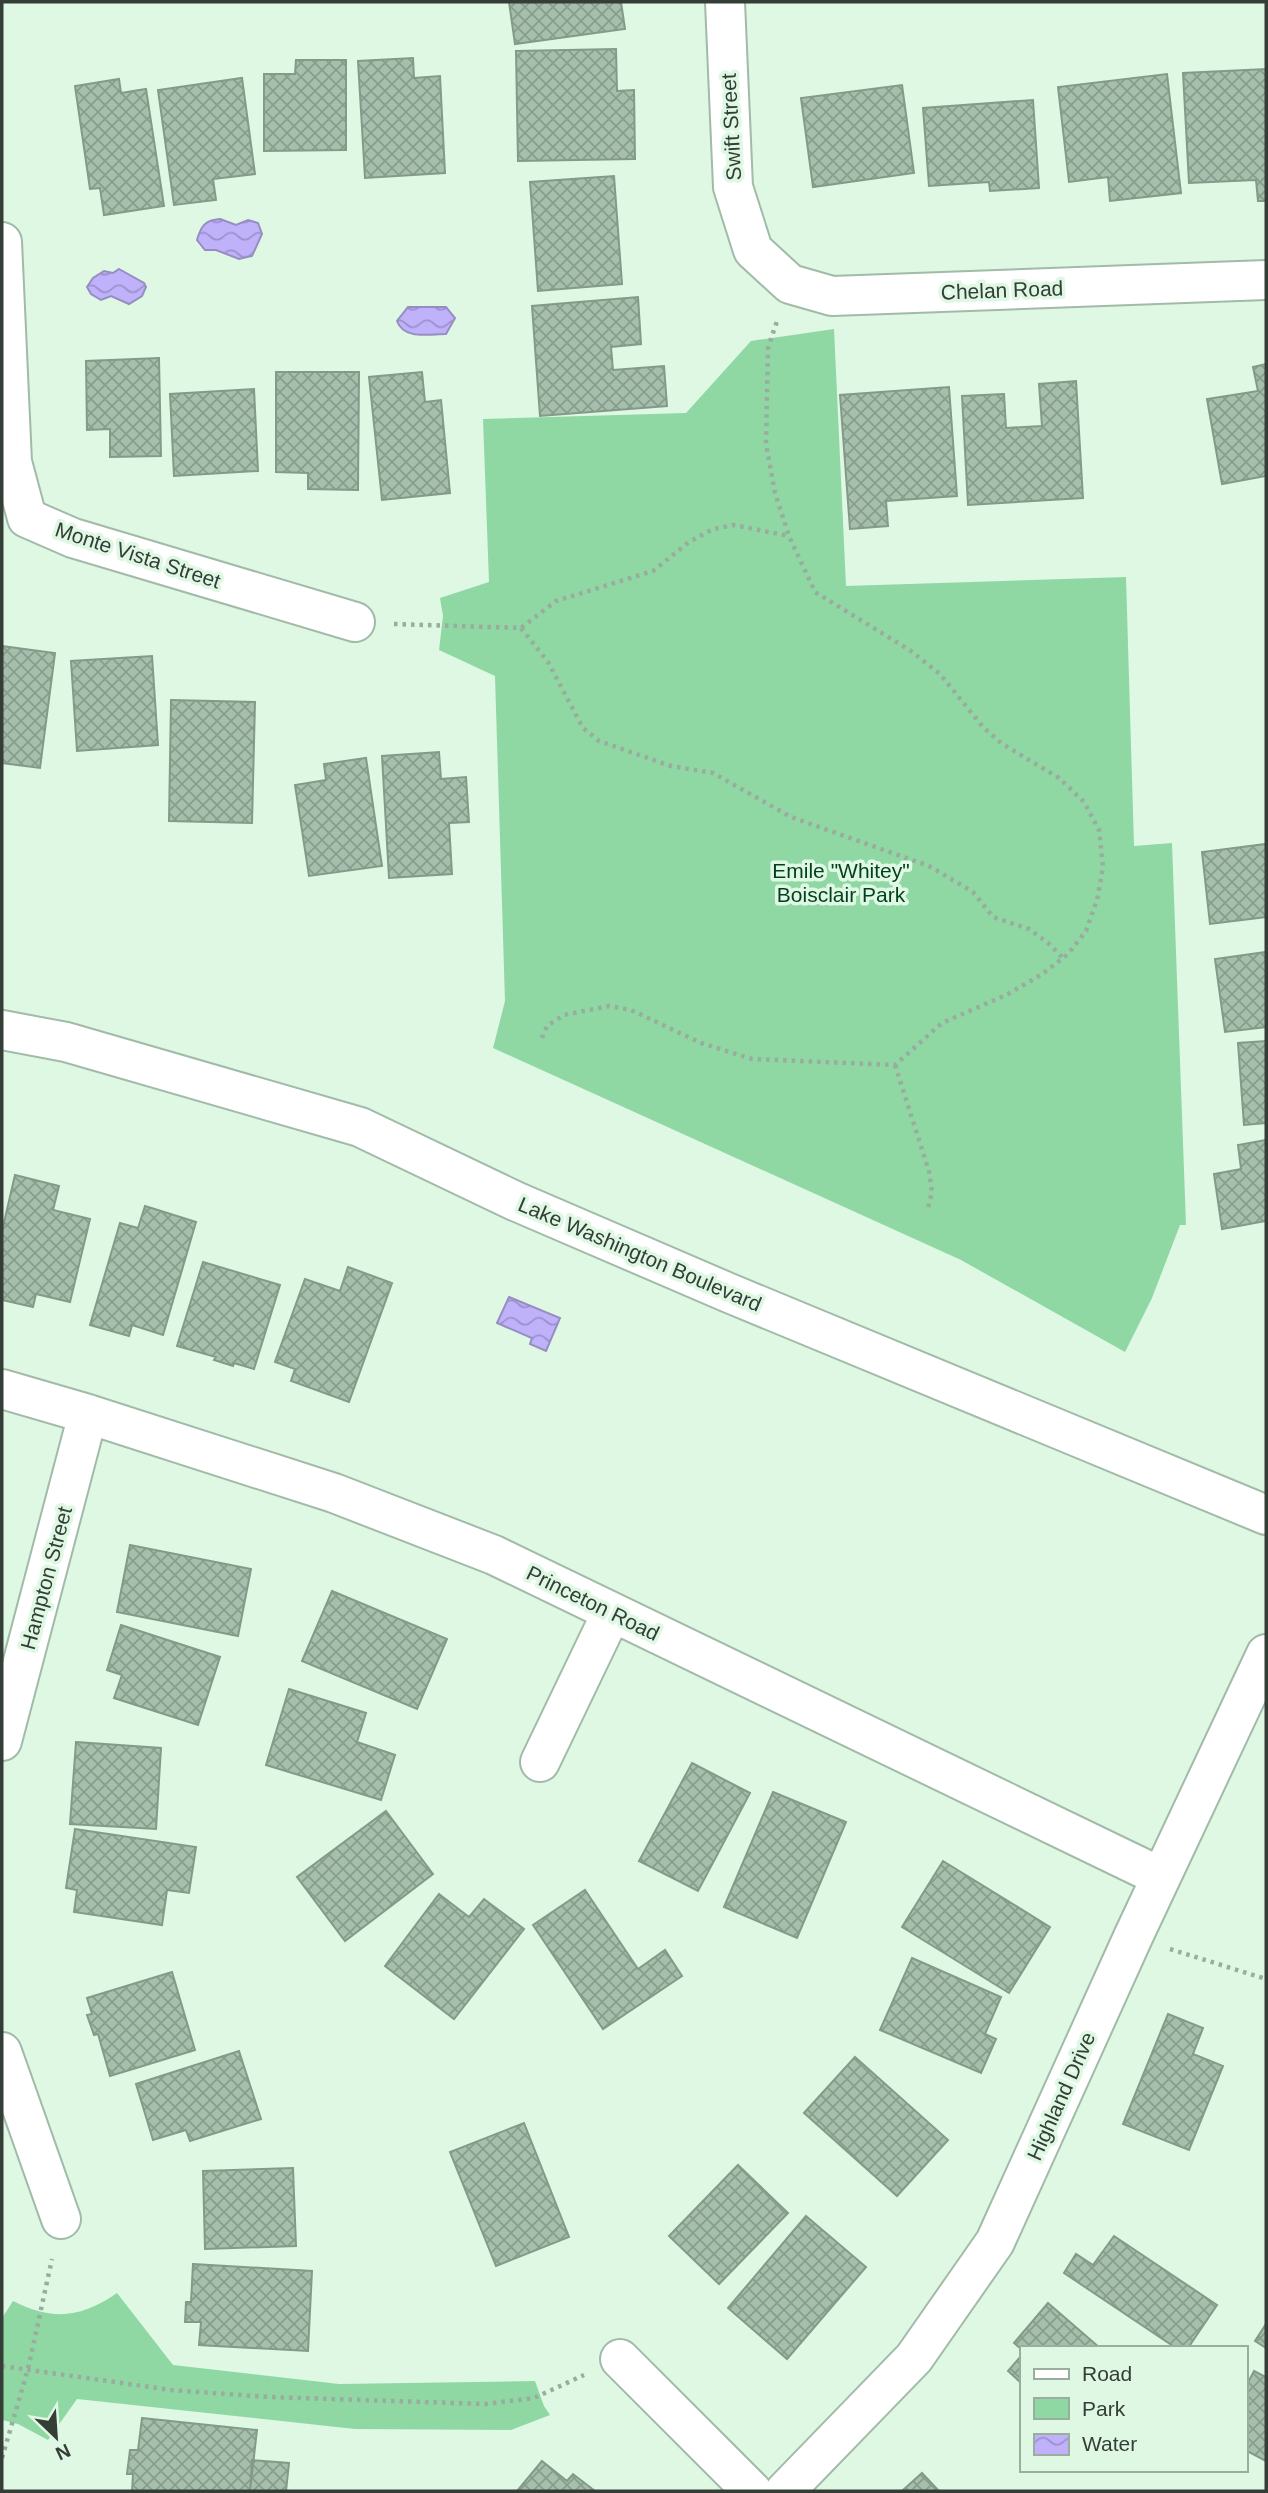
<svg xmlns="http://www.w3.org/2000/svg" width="1268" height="2493" viewBox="0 0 1268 2493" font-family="Helvetica,sans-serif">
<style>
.green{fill:#8fd8a4}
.water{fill:url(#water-waves);stroke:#968ec0;stroke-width:2}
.building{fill:url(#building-cross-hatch);stroke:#839a89;stroke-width:2}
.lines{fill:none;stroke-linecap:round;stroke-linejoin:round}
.minor-casing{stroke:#a2baa8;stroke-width:42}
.path{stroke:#99ac9d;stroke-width:4.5;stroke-dasharray:3.5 5;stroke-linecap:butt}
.minor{stroke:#fff;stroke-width:38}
.labels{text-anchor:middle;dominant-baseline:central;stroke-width:7;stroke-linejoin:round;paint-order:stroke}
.street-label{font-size:21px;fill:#343e36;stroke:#def8e4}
.park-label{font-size:21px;fill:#033f1e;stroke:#def8e4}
</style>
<defs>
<pattern id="water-waves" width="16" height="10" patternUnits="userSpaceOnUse" patternTransform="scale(1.75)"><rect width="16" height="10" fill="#c0b1fb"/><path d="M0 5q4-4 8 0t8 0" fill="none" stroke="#9d91cc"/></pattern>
<pattern id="building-cross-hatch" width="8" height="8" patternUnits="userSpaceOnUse" patternTransform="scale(1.75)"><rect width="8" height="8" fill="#a6bfac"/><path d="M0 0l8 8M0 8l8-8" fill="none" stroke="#889d8d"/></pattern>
</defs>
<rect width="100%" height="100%" fill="#def8e4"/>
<!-- green -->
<path class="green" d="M834 329 846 586 1126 577 1134 846 1172 843 1186 1225H1180L1152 1298 1125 1352 961 1260 493 1048 505 1001 495 676 439 650 443 616 440 598 489 582 483 419 686 413 751 341Z
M117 2293 173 2365 339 2384 535 2381 544 2406 550 2415 511 2430 355 2429 77 2399 48 2440 18 2424 2 2420V2318L13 2301C52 2321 81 2318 117 2293Z"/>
<!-- water -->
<path class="water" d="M220 219 236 225 248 220 258 223 262 234 252 256 239 259 216 250H205L197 240C201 226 205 220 220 219Z
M119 269 144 283 146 287 142 296 129 304 111 296 101 300 91 294 87 287 93 278 104 271 113 273Z
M408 307H446L455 318 446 334C429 334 404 340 397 321Z
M509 1297 560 1318 546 1351 530 1344 532 1338 497 1323Z"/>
<!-- building -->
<path class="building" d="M509 2H621L625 29 515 44Z
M616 49 617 91 634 90 635 159 518 161 516 51Z
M413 58 414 78 440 76 445 173 365 178 358 61Z
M296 60H346V150L264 151V74H295Z
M1266 69V201H1258L1256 180 1189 183 1183 73Z
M1167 74 1181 193 1110 201 1108 177 1069 182 1058 87Z
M242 78 255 174 213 179 216 200 174 205 158 90Z
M119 79 121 93 146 89 164 206 104 215 100 188 90 189 75 86Z
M902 85 914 173 813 187 801 98Z
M1033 100 1039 188 990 191 989 182 929 186 923 108Z
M614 176 622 284 538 291 530 182Z
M638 297 641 344 611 347 613 370 664 366 667 406 540 416 532 306Z
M159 358 161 456 110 457V429L87 430 86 361Z
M1266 364V476L1222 484 1207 399 1258 391 1253 367Z
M276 372H359L358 490 308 489V473L276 472Z
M422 372 425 402 441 400 450 493 382 500 369 377Z
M1076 381 1083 498 968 505 962 396 1004 394 1006 428 1042 426 1039 384Z
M949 387 957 496 886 501 888 526 850 529 840 395Z
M254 389 258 471 174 476 170 394Z
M2 646 55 653 40 768 2 763Z
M152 656 158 745 77 751 71 661Z
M171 700 255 702 252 823 169 821Z
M439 752 441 779 466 777 469 822 449 823 452 874 389 878 382 756Z
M366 758 382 866 309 876 295 785 326 780 324 764Z
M1266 844V917L1210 924 1202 852Z
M1266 952V1027L1225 1032 1215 959Z
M1266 1041V1123L1244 1125 1238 1043Z
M1266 1140V1221L1222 1229 1214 1174 1241 1169 1238 1145Z
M15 1175 59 1186 53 1210 90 1219 70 1302 36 1294 33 1307 2 1300V1231Z
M145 1206 196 1222 163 1335 132 1325 129 1336 90 1325 120 1223 138 1228Z
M203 1262 280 1285 254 1369 234 1363 233 1366 214 1360 216 1357 177 1346Z
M348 1267 392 1283 349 1402 291 1381 295 1369 275 1362 305 1279 340 1291Z
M130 1545 251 1569 238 1636 117 1612Z
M332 1591 447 1639 417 1709 302 1661Z
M121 1625 220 1657 198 1725 114 1698 122 1675 107 1670Z
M289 1689 366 1713 357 1742 395 1755 381 1800 266 1765Z
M76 1742 161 1748 156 1829 70 1824Z
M692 1763 750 1793 698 1891 639 1861Z
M773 1792 846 1822 797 1938 724 1907Z
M386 1811 433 1874 345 1941 297 1877Z
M75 1829 196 1847 189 1893 167 1890 162 1925 74 1912 77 1890 66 1888Z
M943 1861 1050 1927 1009 1993 902 1927Z
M585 1890 638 1969 665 1950 682 1976 603 2029 533 1925Z
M439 1894 469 1917 484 1899 524 1929 454 2019 385 1966Z
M912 1958 1001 1997 985 2034 996 2039 981 2073 880 2030Z
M172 1972 195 2050 110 2076 98 2034 94 2035 87 2015 92 2014 87 1998Z
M1168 2014 1203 2028 1193 2054 1223 2066 1189 2150 1123 2124Z
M239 2051 261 2119 190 2141 186 2130 153 2140 136 2084Z
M855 2057 948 2140 897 2196 804 2113Z
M524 2123 569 2237 496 2266 450 2152Z
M738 2165 788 2213 719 2284 669 2236Z
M293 2168 296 2246 205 2249 203 2171Z
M806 2216 866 2267 787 2359 728 2308Z
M1114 2236 1217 2305 1188 2348H1176L1064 2273 1076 2254 1093 2265Z
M193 2264 312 2271 308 2351 199 2345 201 2322H185L186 2302H191Z
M1048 2303 1100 2348 1021 2349 1014 2343Z
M1266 2324V2348L1255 2341Z
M1021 2356V2383L1008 2371Z
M1254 2371 1266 2377V2461L1245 2450V2388Z
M142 2418 257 2430 250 2491H132L133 2474H127L130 2450H138Z
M252 2460 289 2463 286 2491H250Z
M542 2461 567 2481 573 2474 595 2491H517Z
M922 2473 939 2491H902Z"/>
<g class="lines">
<!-- minor casing -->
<g class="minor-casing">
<path id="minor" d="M725 2 733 187 753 250 790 284 832 296 1266 280
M2 242 12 462 27 518 73 538 355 622
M2 1030 66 1042 360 1127 515 1201 729 1293 1266 1515
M2 1389 88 1414 334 1493 494 1555 1161 1877
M2 1741 88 1414
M540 1762 612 1612
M2 2052 61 2219
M620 2359 752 2491
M785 2491 914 2358 995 2242 1133 1937 1266 1654"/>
</g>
<!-- path -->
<path class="path" d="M394 624 521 628 556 601 653 571 689 542 713 529 734 525 789 536
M521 628 548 662 583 728 599 741 671 766 713 773 791 817 929 866 973 892 993 917 1029 929 1048 943 1063 958
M542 1038 547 1026 564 1015 609 1006 631 1010 701 1043 752 1059 895 1065 942 1023 1006 995 1041 975 1068 954 1086 931 1097 900 1103 867 1099 830 1084 802 1059 778 1001 743 983 727 940 674 911 651 815 592 789 536 775 493 766 444 768 348 777 321
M895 1065 929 1171 932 1192 928 1208
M1170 1949 1266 1979
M2 2366 171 2390 269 2397 485 2404 534 2398 584 2375
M2 2458 28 2369 52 2259"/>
<!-- minor -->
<use href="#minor" class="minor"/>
</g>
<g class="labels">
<!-- street labels -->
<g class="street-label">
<text transform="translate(731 127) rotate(-93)">Swift Street</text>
<text transform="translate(1002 290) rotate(-2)">Chelan Road</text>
<text transform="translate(138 555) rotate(18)">Monte Vista Street</text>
<text transform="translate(640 1254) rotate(23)">Lake Washington Boulevard</text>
<text transform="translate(46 1578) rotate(-75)">Hampton Street</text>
<text transform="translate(593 1603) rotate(26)">Princeton Road</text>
<text transform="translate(1061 2096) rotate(-66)">Highland Drive</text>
</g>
<!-- park labels -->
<g class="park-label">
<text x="841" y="870">Emile "Whitey"<tspan x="841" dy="24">Boisclair Park</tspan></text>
</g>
</g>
<!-- border -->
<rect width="1268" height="2493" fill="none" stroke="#343e36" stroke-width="7"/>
<!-- legend -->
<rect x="1020" y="2346" width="228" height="126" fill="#def8e4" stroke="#9aae9e" stroke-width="2"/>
<rect x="1034" y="2369" width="35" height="10" fill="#ffffff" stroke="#9aae9e" stroke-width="2"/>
<text x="1082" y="2381" font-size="21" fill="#343e36">Road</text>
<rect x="1034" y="2398" width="35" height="21" fill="#8fd8a4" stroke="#9aae9e" stroke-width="2"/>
<text x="1082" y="2416" font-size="21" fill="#343e36">Park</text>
<rect x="1034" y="2434" width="35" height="21" fill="url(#water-waves)" stroke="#9aae9e" stroke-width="2"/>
<text x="1082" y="2451" font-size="21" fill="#343e36">Water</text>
<!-- north arrow -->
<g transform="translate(56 2437) rotate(155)" stroke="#def8e4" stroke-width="5" paint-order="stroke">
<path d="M0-5L12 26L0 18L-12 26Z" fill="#343e36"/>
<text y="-10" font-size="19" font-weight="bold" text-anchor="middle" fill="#343e36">N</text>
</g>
</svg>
